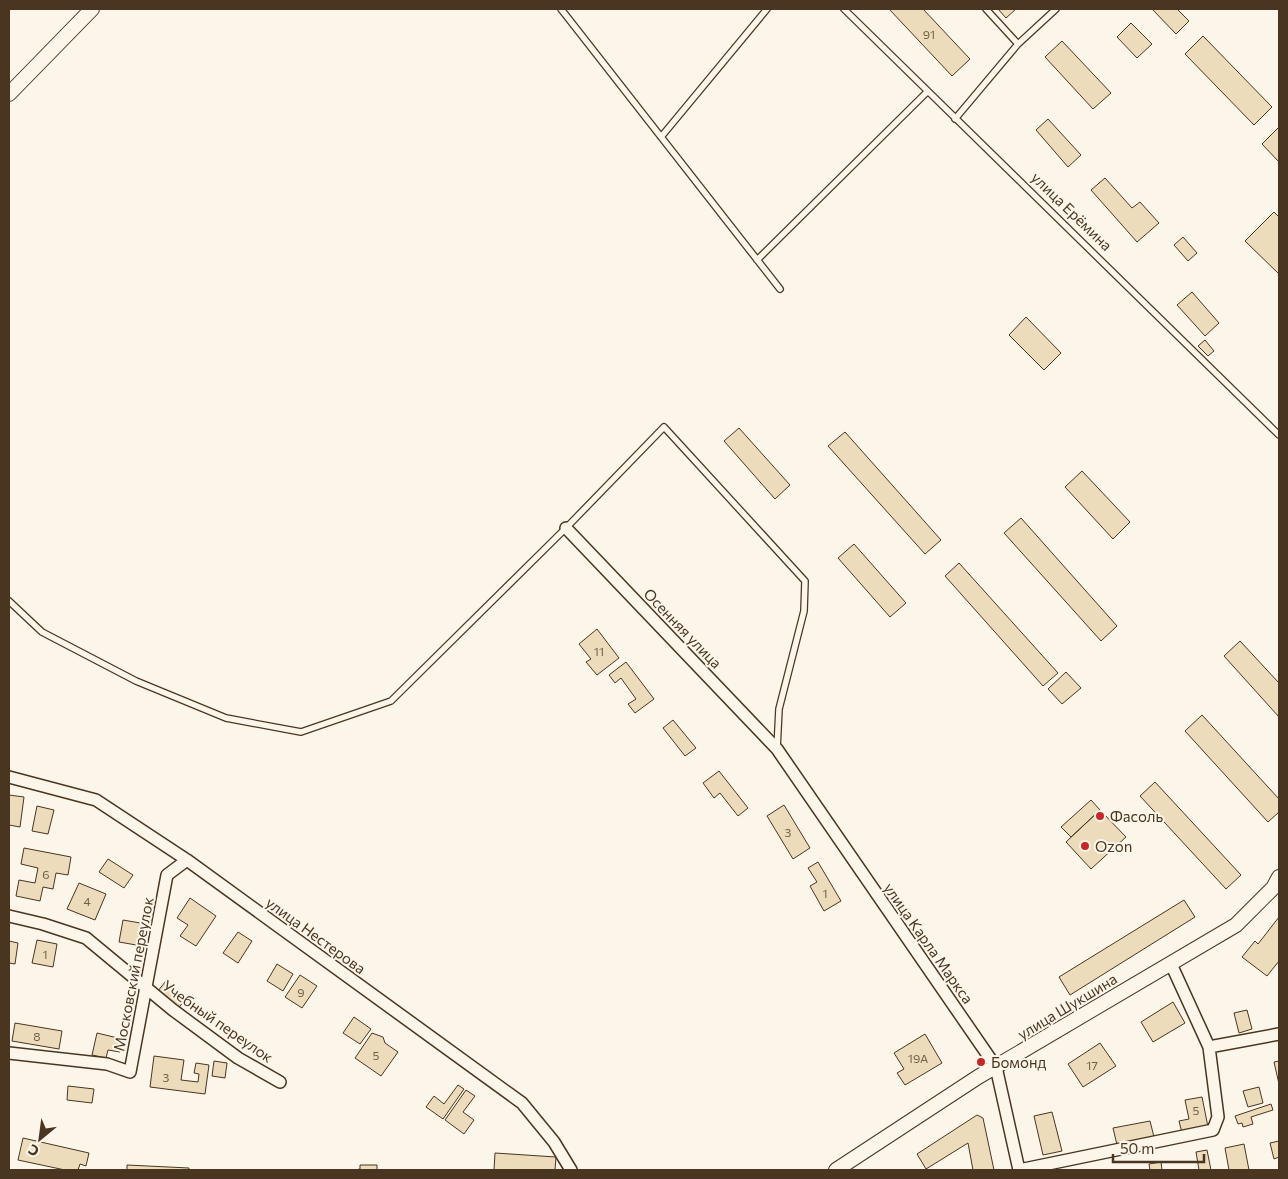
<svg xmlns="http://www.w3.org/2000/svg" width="1288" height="1179" viewBox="0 0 1288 1179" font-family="Commissioner,sans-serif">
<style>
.building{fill:#ecdcbc;stroke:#4a3520}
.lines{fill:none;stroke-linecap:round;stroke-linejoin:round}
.service-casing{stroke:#4a3520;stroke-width:8}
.minor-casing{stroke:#4a3520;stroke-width:14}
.tertiary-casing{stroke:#4a3520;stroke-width:16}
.service{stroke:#fbf6e9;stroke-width:5.5}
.minor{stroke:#fbf6e9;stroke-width:11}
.tertiary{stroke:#fbf6e9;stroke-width:14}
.poi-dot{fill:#c62828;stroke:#fbf6e9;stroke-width:2}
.labels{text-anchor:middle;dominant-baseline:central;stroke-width:4;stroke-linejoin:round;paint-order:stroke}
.number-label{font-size:12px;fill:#725f47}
.street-label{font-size:15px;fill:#4a3520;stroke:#fbf6e9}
.poi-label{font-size:15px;fill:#4a3520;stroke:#fbf6e9;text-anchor:start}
</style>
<rect width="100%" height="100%" fill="#fbf6e9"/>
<!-- building -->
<path class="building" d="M889 9H923L970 59 952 76Z
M998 9H1016L1006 18Z
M1152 9H1177L1189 21 1176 34Z
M1131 23 1152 44 1137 58 1117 37Z
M1203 36 1272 107 1254 125 1185 54Z
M1062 41 1111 93 1093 109 1045 57Z
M1048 119 1081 155 1068 167 1036 130Z
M1279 127V162L1262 144Z
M1105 178 1132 208 1140 202 1159 223 1137 242 1091 190Z
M1274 212 1279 217V274L1245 241Z
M1183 237 1197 253 1188 261 1174 245Z
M1192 292 1219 323 1205 336 1177 305Z
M1026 317 1061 353 1044 370 1009 335Z
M1205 340 1214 351 1208 356 1198 346Z
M739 428 790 485 775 499 724 441Z
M845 432 941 540 925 554 828 446Z
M1082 471 1130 522 1113 539 1065 487Z
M1021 518 1117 626 1101 641 1004 533Z
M854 544 906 603 890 617 838 558Z
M959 563 1058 673 1043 686 945 576Z
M597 629 619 658 597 675 586 662 591 659 579 644Z
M1240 641 1279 683V717L1224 656Z
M626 662 654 699 635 713 628 704 636 699 621 678 615 683 609 675Z
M1066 672 1081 688 1062 704 1048 689Z
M1202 715 1279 799V812L1268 822 1185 731Z
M673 720 696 748 685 756 663 728Z
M719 771 748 808 738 816 720 793 714 798 703 783Z
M1155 782 1241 875 1226 889 1140 796Z
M9 795 24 797 20 827 9 825Z
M1091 800 1100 810 1071 837 1061 827Z
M784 805 810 848 793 859 767 816Z
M37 806 54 810 48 834 32 831Z
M1100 810 1126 837 1091 869 1066 842Z
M24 848 71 857 68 875 56 873 53 889 43 887 40 901 16 896 19 880 35 883 38 868 21 864Z
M108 859 133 875 124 888 99 872Z
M818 862 841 901 824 911 810 886 817 882 808 868Z
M79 883 106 894 95 920 67 909Z
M190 898 216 916 196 946 180 936 188 925 177 918Z
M1184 900 1195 917 1070 995 1059 977Z
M1279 917V961L1267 976 1242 957 1255 941 1258 944Z
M123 920 146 924 142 946 119 942Z
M238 932 252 941 238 963 223 953Z
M37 940 57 944 53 967 32 963Z
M9 941 18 943 15 964 9 963Z
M277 964 293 974 283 991 267 981Z
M300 975 317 986 302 1008 285 997Z
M166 981 186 998 178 1009 157 992Z
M1173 1002 1185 1023 1153 1042 1141 1022Z
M1247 1010 1252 1029 1239 1033 1234 1013Z
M354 1017 371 1029 360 1044 343 1033Z
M15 1023 62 1031 59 1049 12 1041Z
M97 1033 122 1039 120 1052 108 1050 106 1058 92 1055Z
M372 1033 383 1037 385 1043 398 1052 381 1076 355 1058Z
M925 1034 942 1063 905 1085 897 1073 904 1069 894 1053Z
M1100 1043 1116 1066 1083 1087 1068 1064Z
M154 1056 184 1060 181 1080 198 1082 199 1074 194 1073 196 1063 209 1065 205 1094 150 1087Z
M214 1061 227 1063 225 1078 212 1076Z
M1279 1061V1084L1274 1062Z
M458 1085 464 1089 443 1119 426 1107 434 1096 444 1104Z
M68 1086 94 1089 92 1103 67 1100Z
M1259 1087 1263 1103 1248 1107 1243 1091Z
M466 1090 475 1096 463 1112 474 1120 464 1134 445 1120Z
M1202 1097 1208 1127 1182 1133 1179 1121 1189 1119 1185 1100Z
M1271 1104 1273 1110 1251 1117 1253 1124 1243 1127 1242 1123 1238 1124 1235 1116Z
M1052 1112 1062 1151 1043 1155 1034 1116Z
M977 1115 983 1118 994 1170H973L968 1143 926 1169 917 1154Z
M1150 1121 1154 1137 1117 1145 1113 1128Z
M23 1138 89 1153 86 1166 80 1164 78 1170H65L18 1160Z
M1279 1141V1157L1274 1159 1270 1143Z
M1244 1144 1249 1170H1229L1225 1148Z
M1207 1150 1211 1170H1199L1196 1152Z
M495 1153 556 1157 555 1170H494Z
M1161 1162 1162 1170H1150L1149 1164Z
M127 1165 189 1168V1170H127Z
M360 1165H377V1170H355L360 1169Z"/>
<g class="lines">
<!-- service casing -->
<g class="service-casing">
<path id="service" d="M561 9 780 289
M844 9 1279 435
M986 9 1018 44
M955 119 1018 44 1056 9
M661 137 767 9
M757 260 927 92
M9 601 42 632 136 681 226 718 301 732 391 701 566 528 664 427 805 581 804 611 779 709 777 749"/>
</g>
<!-- minor casing -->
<g class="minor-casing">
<path id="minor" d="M566 528 777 749 996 1067 1019 1170
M9 777 96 800 187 860 522 1103 554 1142 571 1170
M9 916 43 924 86 938 173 1010 238 1058 280 1082
M1209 1047 1279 1034
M9 1053 107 1064 130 1072 167 875 187 860
M1019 1170 1213 1130 1218 1117 1209 1047 1171 964"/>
</g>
<!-- tertiary casing -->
<g class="tertiary-casing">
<path id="tertiary" d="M9 94 92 9
M836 1170 978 1077 1236 925 1273 888 1279 877"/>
</g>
<!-- service -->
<use href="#service" class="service"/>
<!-- minor -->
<use href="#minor" class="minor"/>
<!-- tertiary -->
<use href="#tertiary" class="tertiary"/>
</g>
<!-- markers -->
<g class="poi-dot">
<circle cx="1100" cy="816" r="5"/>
<circle cx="1085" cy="846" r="5"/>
<circle cx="981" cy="1062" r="5"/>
</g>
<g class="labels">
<!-- number labels -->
<g class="number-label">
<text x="929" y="34">91</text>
<text x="599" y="651">11</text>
<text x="788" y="832">3</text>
<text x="46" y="874">6</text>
<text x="825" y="893">1</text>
<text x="87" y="901">4</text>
<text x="45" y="954">1</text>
<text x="301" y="992">9</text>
<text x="37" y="1036">8</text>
<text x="376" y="1055">5</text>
<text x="918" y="1058">19А</text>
<text x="1092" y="1065">17</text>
<text x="166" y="1077">3</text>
<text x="1196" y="1110">5</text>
</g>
<!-- street labels -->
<g class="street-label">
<text transform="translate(1072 211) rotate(44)">улица Ерёмина</text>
<text transform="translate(683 628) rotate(46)">Осенняя улица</text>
<text transform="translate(316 935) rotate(36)">улица Нестерова</text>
<text transform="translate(929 943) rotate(55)">улица Карла Маркса</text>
<text transform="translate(133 974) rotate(-79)">Московский переулок</text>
<text transform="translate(1067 1006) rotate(-31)">улица Шукшина</text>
<text transform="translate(218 1021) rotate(35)">Учебный переулок</text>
</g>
<!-- poi labels -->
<g class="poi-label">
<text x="1110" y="816">Фасоль</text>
<text x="1095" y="846">Ozon</text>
<text x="991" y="1062">Бомонд</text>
</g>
</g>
<!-- border -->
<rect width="1288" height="1179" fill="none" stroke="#4a3520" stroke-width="20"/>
<!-- north arrow -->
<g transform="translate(40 1139) rotate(209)" stroke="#fbf6e9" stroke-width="4" paint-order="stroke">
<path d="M0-4L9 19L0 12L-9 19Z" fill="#4a3520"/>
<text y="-8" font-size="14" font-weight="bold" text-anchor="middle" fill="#4a3520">С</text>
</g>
<!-- scale -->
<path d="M1113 1154v8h91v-8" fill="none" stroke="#4a3520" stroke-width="2.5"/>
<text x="1120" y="1154" font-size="15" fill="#4a3520" stroke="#fbf6e9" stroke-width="4" paint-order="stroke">50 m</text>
</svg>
